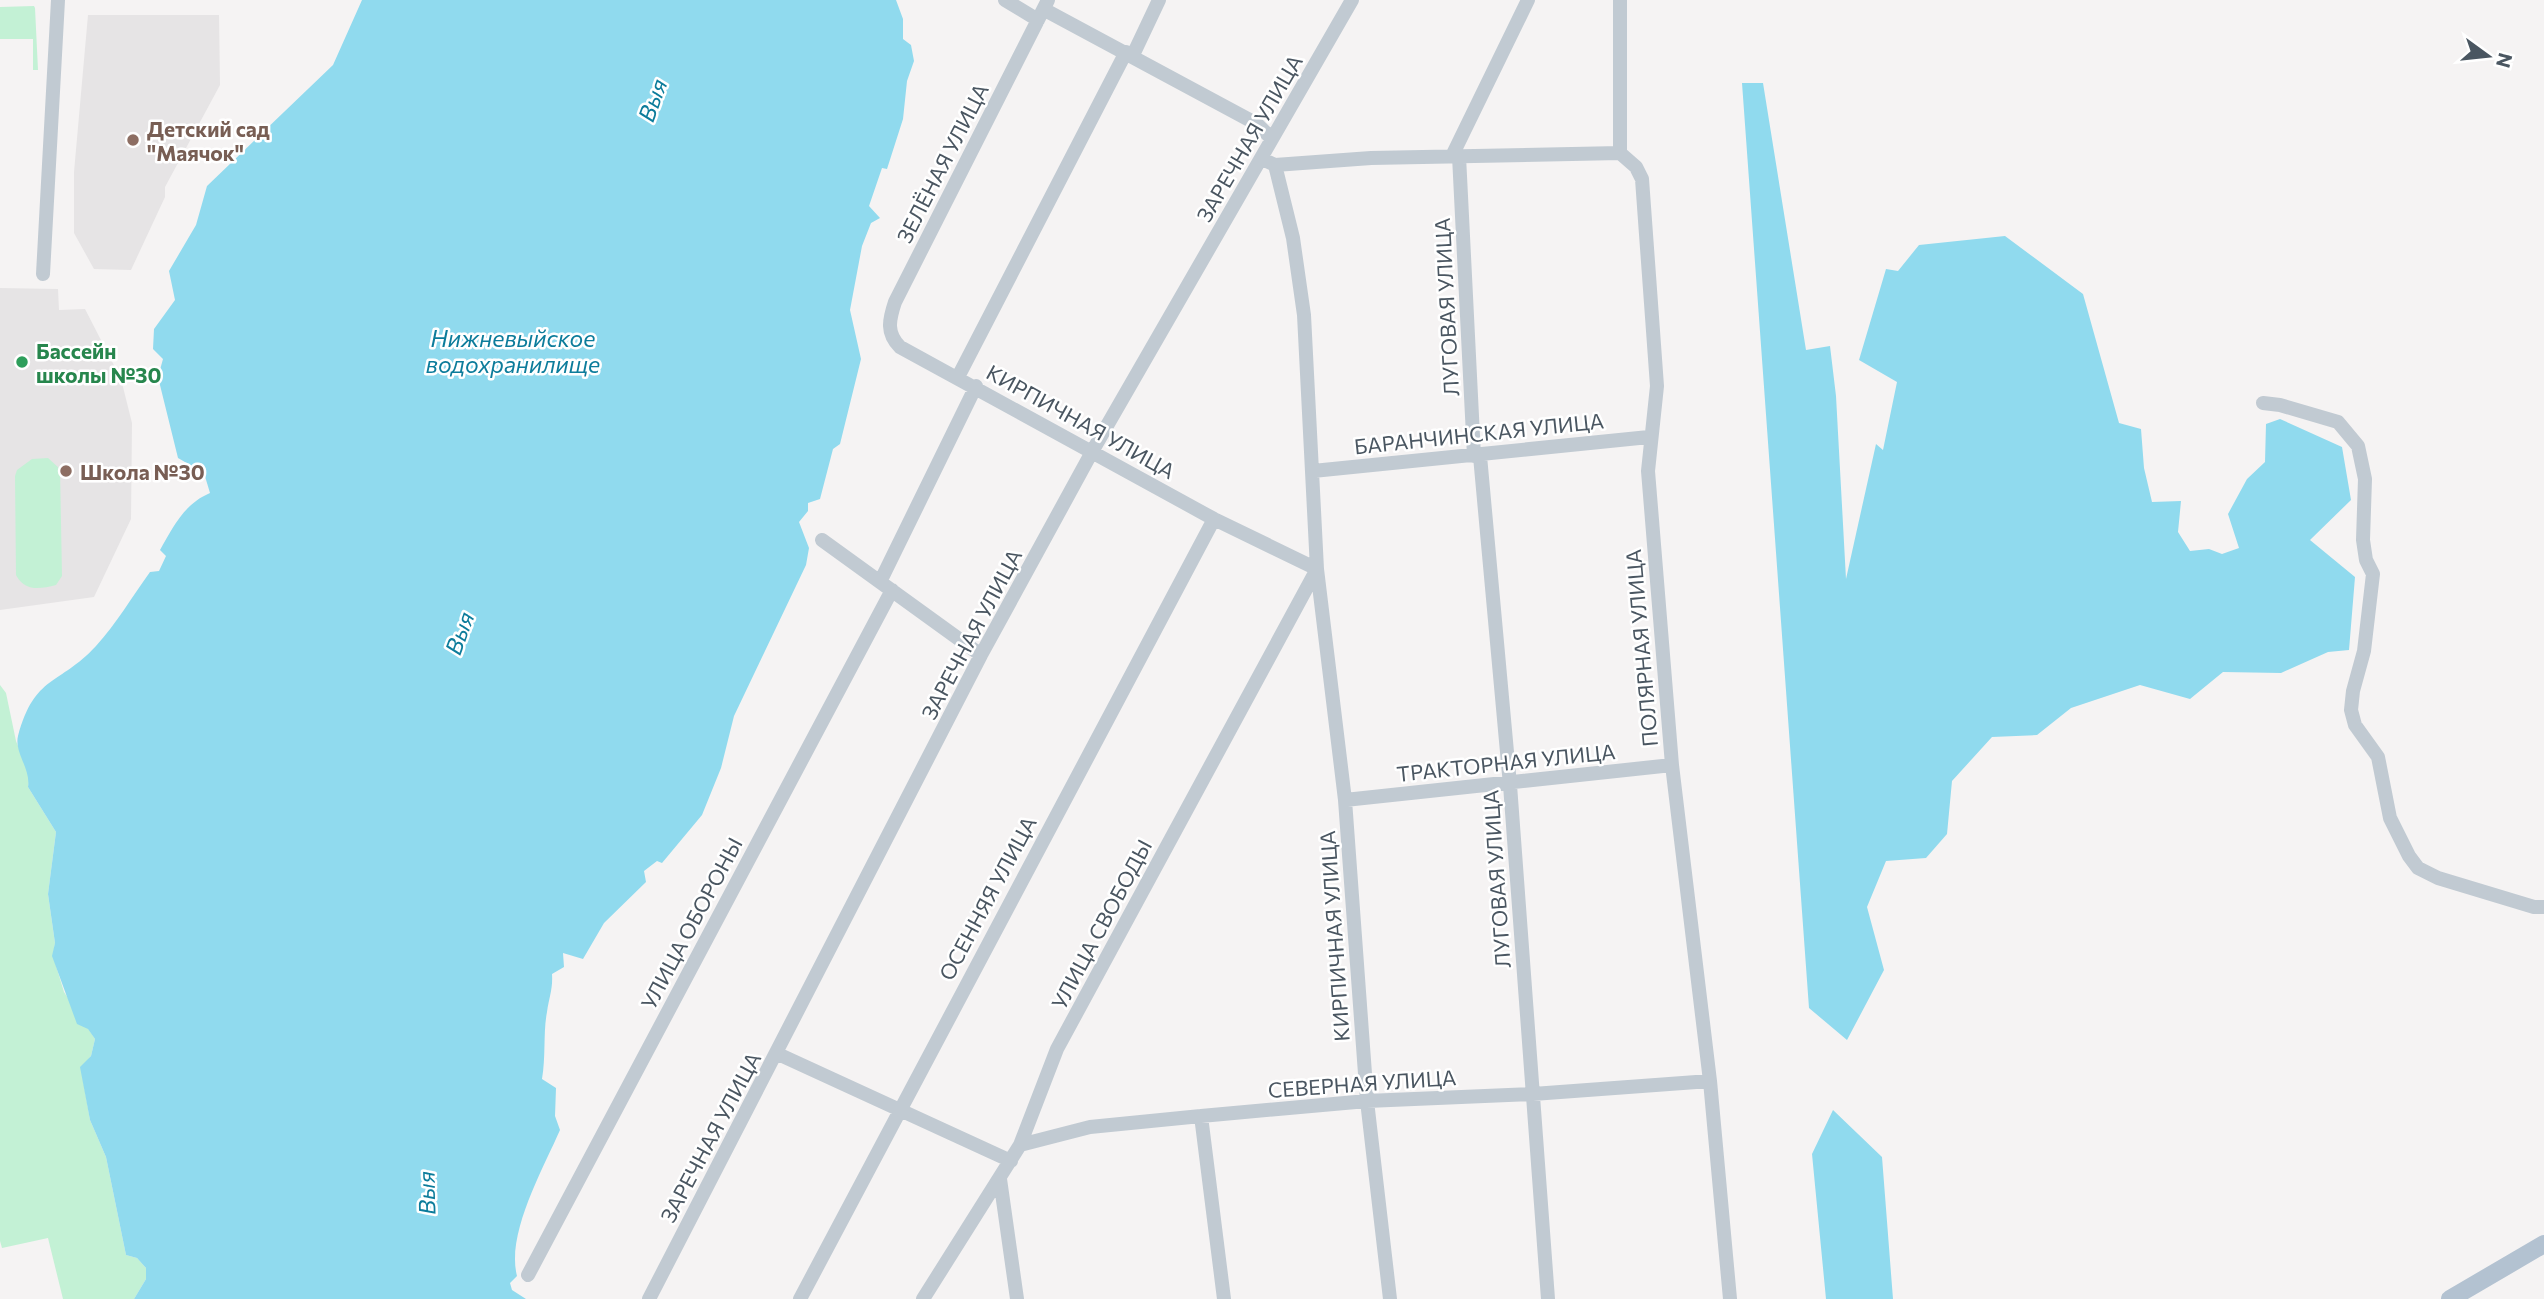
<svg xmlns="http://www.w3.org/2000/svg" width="2544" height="1299" viewBox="0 0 2544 1299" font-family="Commissioner,sans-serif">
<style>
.education{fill:#e6e4e5}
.green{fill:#c3f1d5}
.water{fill:#90daee}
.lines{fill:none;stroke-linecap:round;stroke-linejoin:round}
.minor{stroke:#c1cad2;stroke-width:14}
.major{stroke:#b3c2d1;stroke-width:18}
.education-dot{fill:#8d6e63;stroke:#fff;stroke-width:2.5}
.leisure-dot{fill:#2e9e5b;stroke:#fff;stroke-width:2.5}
.labels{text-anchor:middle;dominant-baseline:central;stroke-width:5;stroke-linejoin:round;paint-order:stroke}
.education-label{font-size:21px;font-weight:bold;fill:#785e54;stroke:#fff;text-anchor:start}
.street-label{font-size:21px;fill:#4a5661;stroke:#fff}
.leisure-label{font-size:21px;font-weight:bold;fill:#27864d;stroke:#fff;text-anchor:start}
.water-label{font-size:23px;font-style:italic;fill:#0c7c9b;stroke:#fff}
</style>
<rect width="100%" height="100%" fill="#f5f3f3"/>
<!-- education -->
<path class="education" d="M88 15H219L220 85 165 187V197L131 270 94 269 74 233V172Z
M0 288 58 289 59 310 85 309 121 379 132 423 131 519 94 597 0 610Z"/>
<!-- green -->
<path class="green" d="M34 6 35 8 38 70H33V39H0V7Z
M48 458 60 469 62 576 56 585C40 589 25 592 16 575L15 476 17 470 32 459Z
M0 685 6 693 16 741 30 776 28 787 56 832 48 894 55 943 53 956 64 992 95 1039 91 1056 81 1068 90 1120 106 1157 126 1255 137 1258 146 1268V1279L134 1299H63L48 1238 2 1248 0 1241Z"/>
<!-- water -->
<path class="water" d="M362 0H896L903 19V39L911 45 914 61 907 81 903 119 887 169 882 168 869 206 880 218 871 223 862 246 850 310 861 359 840 444 833 449 820 499 808 503V511L799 522 809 548 806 565 734 716 721 768 702 815 662 863 657 861 644 871 646 882 604 923 583 959 563 953 564 967 552 974C553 989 549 997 547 1012 543 1032 546 1056 542 1079L556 1088 555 1116 560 1130C543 1169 506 1234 517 1276L510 1283 512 1290 526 1299H134L146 1279V1268L137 1258 126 1255 106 1157 90 1120 80 1067 91 1056 95 1039 88 1029 77 1024 52 956 55 943 48 894 56 832 28 787C31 769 14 752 18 736 35 674 59 686 96 646 116 624 132 597 150 572L159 571 166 556 160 550C173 527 184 504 210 493L204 473 178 458 158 377 163 359 153 349 154 329 175 300 169 271 196 225 207 186 333 65Z
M1742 83H1763L1806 350 1830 346 1836 396 1846 579 1876 444 1883 450 1897 382 1859 360 1886 269 1898 271 1919 245 2005 236 2083 294 2119 423 2141 429 2144 468 2152 502 2181 501 2178 532 2190 551 2209 549 2222 554 2239 548 2228 514 2247 479 2265 462 2266 424 2280 419 2342 447 2351 500 2310 540 2355 577 2349 650 2328 652 2281 673 2223 672 2190 699 2140 685 2071 708 2037 735 1992 737 1952 781 1947 834 1926 858 1886 861 1867 907 1884 970 1847 1040 1809 1008Z
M1833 1110 1882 1157 1893 1299H1826L1812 1154Z"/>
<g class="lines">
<!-- minor -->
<path class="minor" d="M1005 0 1038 20
M1620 0V153L1636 167 1642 179 1657 386 1648 471 1672 765 1710 1081 1730 1299
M1045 10 1257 124 1272 139
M1133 55 1159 0
M1452 156 1528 0
M1459 156 1474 456
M1262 159 1275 165 1293 238 1304 315 1317 569 1345 800 1367 1101 1390 1299
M1275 165 1371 158 1620 153
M43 274 58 0
M958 377 1126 52
M2263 403 2280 405 2338 422 2358 446 2365 479 2363 540 2366 560 2373 574 2364 651 2353 691 2351 710 2355 725 2378 757 2390 818 2409 856 2418 868 2438 878 2534 907H2544
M1480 456 1510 785 1548 1299
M1313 471 1649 437
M822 540 981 655
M880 582 976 386
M1345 800 1672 765
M778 1054 1011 1161
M1201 1116 1224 1299
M1020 1145 1090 1127 1201 1116 1367 1101 1533 1094 1710 1081
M1000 1179 1017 1299
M528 1275 892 590
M649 1299 981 655 1093 450 1352 0
M800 1299 1214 519
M923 1299 1020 1145 1057 1049 1317 569 1214 519 900 347C886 333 889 320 895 302L1048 0"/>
<!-- major -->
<path class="major" d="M2450 1299 2544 1244"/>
</g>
<!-- markers -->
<g class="education-dot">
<circle cx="133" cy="140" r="7"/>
<circle cx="66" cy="471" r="7"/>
</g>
<circle class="leisure-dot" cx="22" cy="362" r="7"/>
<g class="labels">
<!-- education labels -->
<g class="education-label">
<text x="147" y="128">Детский сад<tspan x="147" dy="24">"Маячок"</tspan></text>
<text x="80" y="471">Школа №30</text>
</g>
<!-- street labels -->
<g class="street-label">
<text transform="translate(1249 138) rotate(-60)">ЗАРЕЧНАЯ УЛИЦА</text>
<text transform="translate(942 163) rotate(-63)">ЗЕЛЁНАЯ УЛИЦА</text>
<text transform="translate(1446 307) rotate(-93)">ЛУГОВАЯ УЛИЦА</text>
<text transform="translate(1081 421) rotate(29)">КИРПИЧНАЯ УЛИЦА</text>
<text transform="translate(1479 433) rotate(-6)">БАРАНЧИНСКАЯ УЛИЦА</text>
<text transform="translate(971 634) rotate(-62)">ЗАРЕЧНАЯ УЛИЦА</text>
<text transform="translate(1641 648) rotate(-95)">ПОЛЯРНАЯ УЛИЦА</text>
<text transform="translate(1506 762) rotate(-6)">ТРАКТОРНАЯ УЛИЦА</text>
<text transform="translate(1496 879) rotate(-94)">ЛУГОВАЯ УЛИЦА</text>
<text transform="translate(987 898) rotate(-62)">ОСЕННЯЯ УЛИЦА</text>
<text transform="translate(691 923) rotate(-62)">УЛИЦА ОБОРОНЫ</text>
<text transform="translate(1101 924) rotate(-62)">УЛИЦА СВОБОДЫ</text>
<text transform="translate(1334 936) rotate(-94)">КИРПИЧНАЯ УЛИЦА</text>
<text transform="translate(1362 1083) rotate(-4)">СЕВЕРНАЯ УЛИЦА</text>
<text transform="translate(710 1137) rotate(-62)">ЗАРЕЧНАЯ УЛИЦА</text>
</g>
<!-- leisure labels -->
<g class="leisure-label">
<text x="36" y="350">Бассейн<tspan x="36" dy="24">школы №30</tspan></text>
</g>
<!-- water labels -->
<g class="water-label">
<text transform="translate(652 100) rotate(-70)">Выя</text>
<text x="513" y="338">Нижневыйское<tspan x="513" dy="26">водохранилище</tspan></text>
<text transform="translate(459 633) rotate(-70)">Выя</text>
<text transform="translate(426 1193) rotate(-91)">Выя</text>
</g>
</g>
<!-- north arrow -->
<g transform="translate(2488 56) rotate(105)" stroke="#ffffff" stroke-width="5" paint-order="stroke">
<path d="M0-5L12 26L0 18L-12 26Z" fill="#4a5661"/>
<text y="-10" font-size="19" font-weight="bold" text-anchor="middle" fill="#4a5661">N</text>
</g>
</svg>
